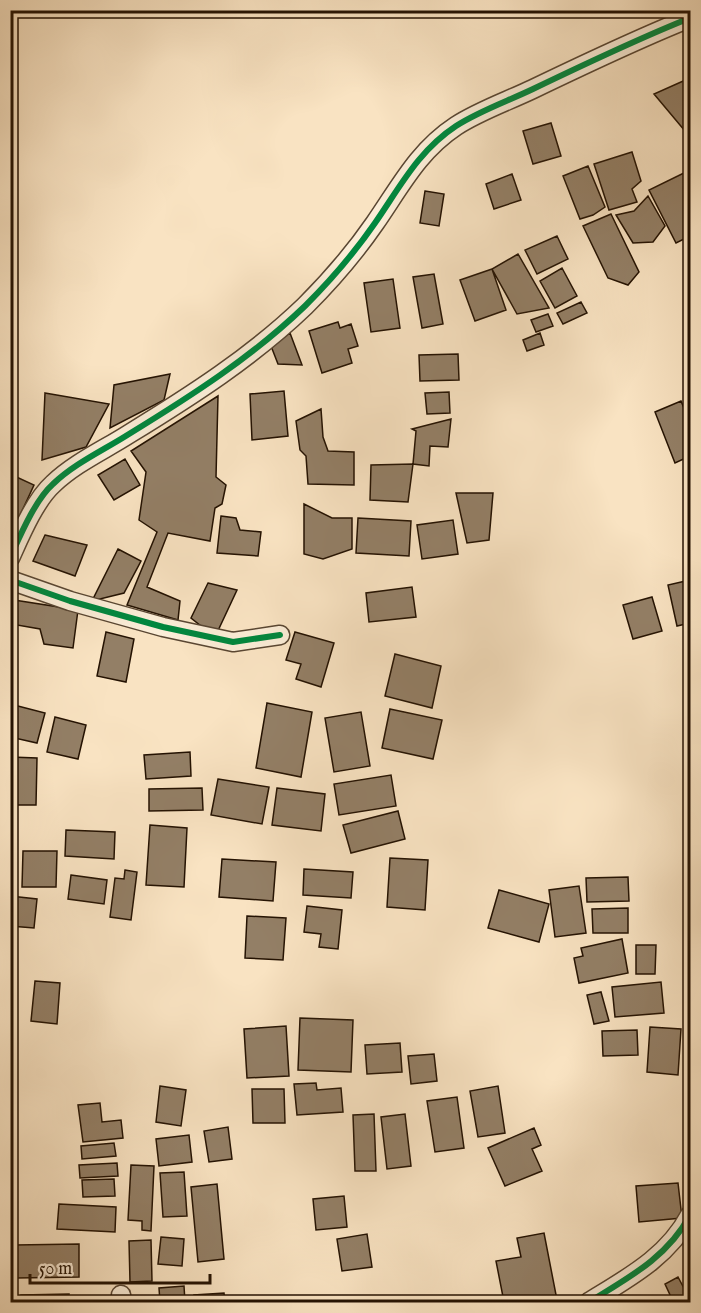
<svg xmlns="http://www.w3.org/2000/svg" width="701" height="1313" viewBox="0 0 701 1313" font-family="'IM FELL English',serif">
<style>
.building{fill:#937f66;stroke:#241202;stroke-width:1.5}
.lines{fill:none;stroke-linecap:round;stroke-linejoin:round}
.minor-casing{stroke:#594632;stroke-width:21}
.minor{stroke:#fbedd7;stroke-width:18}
.cycleway-casing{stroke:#fbedd7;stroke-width:10}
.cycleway{stroke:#00873e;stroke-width:6}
</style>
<rect width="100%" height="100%" fill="#f9e3c2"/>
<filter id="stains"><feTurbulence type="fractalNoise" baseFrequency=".00333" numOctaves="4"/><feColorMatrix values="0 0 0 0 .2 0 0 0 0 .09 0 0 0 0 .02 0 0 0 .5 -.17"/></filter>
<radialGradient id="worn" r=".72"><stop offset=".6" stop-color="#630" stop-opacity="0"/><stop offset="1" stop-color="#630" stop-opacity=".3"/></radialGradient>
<!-- building -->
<path class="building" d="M690 78V137L654 94Z
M551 123 561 156 533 164 523 131Z
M632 152 641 181 632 189 637 202 609 210 594 164Z
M588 166 605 207 593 215 580 219 563 176Z
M690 170V236L676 243 649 190Z
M512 174 521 200 494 209 486 184Z
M425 191 444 194 439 226 420 223Z
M648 196 665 226 653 242 633 243 616 215 634 211Z
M611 214 639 272 628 285 608 278 583 226Z
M557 236 568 259 537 274 525 250Z
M518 254 549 308 517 314 492 269Z
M562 268 577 296 555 308 540 281Z
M492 269 506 310 475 321 460 280Z
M434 274 443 324 422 328 413 277Z
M393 279 400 328 371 332 364 283Z
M581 302 587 313 563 324 557 313Z
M548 314 553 326 536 332 531 320Z
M338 322 340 328 351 324 358 346 348 349 352 363 322 373 309 331Z
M290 333 302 365 278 364 271 346Z
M540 333 544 345 527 351 523 340Z
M458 354 459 380 420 381 419 355Z
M170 374 164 400 110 428 114 385Z
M284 391 288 436 252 440 250 394Z
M449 392 450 413 427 414 425 393Z
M45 393 109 404 86 447 42 460Z
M218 396 216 477 226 485 222 504 215 508 210 541 168 533 147 587 180 601 178 620 127 605 157 532 139 520 146 472 131 451Z
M681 401 690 423V456L675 463 655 412Z
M321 409 323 437 328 451 354 452V485L308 484 306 456 300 450 296 421Z
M451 419 448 447 430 446 429 466 413 464 416 431 412 429Z
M125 459 140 485 114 500 98 475Z
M413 464 408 502 370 500 371 465Z
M10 474 34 485 10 537Z
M456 493H493L489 540 467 543Z
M304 504 332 518H352V549L323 559 304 554Z
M221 516 236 518 240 530 261 532 258 556 217 553Z
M358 518 411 521 409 556 356 553Z
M453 520 458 554 422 559 417 525Z
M45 535 87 545 75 576 33 561Z
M118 549 141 561 124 593 92 601Z
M690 580V623L677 626 668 585Z
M208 583 237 590 215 637 191 618Z
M412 587 416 617 369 622 366 593Z
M652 597 662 631 633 639 623 605Z
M14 600 78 610 73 648 44 644 40 629 11 624Z
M106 632 134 639 126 682 97 676Z
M295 632 334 643 321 687 296 679 301 664 286 660Z
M395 654 441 666 432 708 385 696Z
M267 703 312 712 301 777 256 768Z
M14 705 45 713 37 743 10 737V718Z
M390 709 442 720 433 759 382 748Z
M361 712 370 766 334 772 325 718Z
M55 717 86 725 78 759 47 752Z
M190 752 191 776 146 779 144 755Z
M10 757 37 758 36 805H10Z
M391 775 396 806 339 815 334 784Z
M218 779 269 787 262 824 211 815Z
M202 788 203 810 149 811V789Z
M277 788 325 794 321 831 272 825Z
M398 811 405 839 351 853 343 825Z
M150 825 187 828 184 887 146 885Z
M66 830 115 832 114 859 65 856Z
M23 851H57L56 887H22Z
M390 858 428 860 425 910 387 907Z
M222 859 276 862 273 901 219 897Z
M304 869 353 872 351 898 303 895Z
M125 870 137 872 131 920 110 917 115 878 124 879Z
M71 875 107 880 104 904 68 899Z
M628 877 629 901 587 902 586 878Z
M579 886 586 933 555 937 549 890Z
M499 890 549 904 539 942 488 928Z
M10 896 37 899 34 928 10 926Z
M307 906 342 910 338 949 319 947 321 934 304 932Z
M628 908V933H593L592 909Z
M247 916 286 918 283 960 245 958Z
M622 939 628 973 579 983 574 958 583 956 581 948Z
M636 945H656L655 974H636Z
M35 981 60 983 57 1024 31 1021Z
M661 982 664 1013 615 1017 612 987Z
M601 992 609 1021 594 1024 587 995Z
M300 1018 353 1020 351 1072 298 1070Z
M286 1026 289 1076 247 1078 244 1029Z
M650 1027 681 1029 678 1075 647 1072Z
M637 1030 638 1055 603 1056 602 1031Z
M400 1043 402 1072 367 1074 365 1045Z
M434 1054 437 1081 411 1084 408 1056Z
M689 1060H690V1103L684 1102Z
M316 1083 317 1090 341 1088 343 1112 297 1115 294 1084Z
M160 1086 186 1090 181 1126 156 1122Z
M498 1086 505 1133 478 1137 470 1091Z
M252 1089H284L285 1123H253Z
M457 1097 464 1148 435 1152 427 1101Z
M100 1103 102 1122 121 1120 123 1138 83 1142 78 1105Z
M374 1114 376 1171H355L353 1115Z
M405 1114 411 1166 387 1169 381 1117Z
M228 1127 232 1159 209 1162 204 1131Z
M534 1128 541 1145 532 1149 542 1171 505 1186 488 1148Z
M189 1135 192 1162 159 1166 156 1139Z
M114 1143 116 1156 82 1159 81 1146Z
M117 1163 118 1176 80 1178 79 1165Z
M131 1165 154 1166 151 1231 142 1230V1221L128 1220Z
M184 1172 187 1216 163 1217 160 1173Z
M114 1179 115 1196 83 1197 82 1180Z
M678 1183 682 1218 639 1222 636 1186Z
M217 1184 224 1259 198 1262 191 1187Z
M344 1196 347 1227 316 1230 313 1199Z
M59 1204 116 1207 115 1232 57 1229Z
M544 1233 557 1300 546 1302H504L496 1261 521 1257 517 1238Z
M367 1234 372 1267 342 1271 337 1239Z
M161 1237 184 1239 182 1266 158 1264Z
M151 1240 152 1281 130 1282 129 1241Z
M79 1244V1277L16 1278 15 1245Z
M678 1277 686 1292 690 1290V1302H661L671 1297 665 1284Z
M184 1286 185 1302H160L159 1288Z
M224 1293 225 1302H195L194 1295Z
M69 1294V1302H21V1295Z"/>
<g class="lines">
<!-- minor casing -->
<g class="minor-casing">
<path id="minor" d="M10 558C20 536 35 500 53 484 75 463 104 450 129 434 191 396 252 357 305 306 330 281 355 252 375 223 400 187 418 151 456 126 479 111 508 101 533 89 585 64 637 39 690 18
M10 580 70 601 163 627 233 642 280 635
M121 1295 122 1302
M589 1302C628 1278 668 1257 690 1215"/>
</g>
<!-- minor -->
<use href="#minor" class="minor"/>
<!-- cycleway casing -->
<g class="cycleway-casing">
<path id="cycleway" d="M10 558C20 536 35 500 53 484 75 463 104 450 129 434 191 396 252 357 305 306 330 281 355 252 375 223 400 187 418 151 456 126 479 111 508 101 533 89 585 64 637 39 690 18
M10 580 70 601 163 627 233 642 280 635
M589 1302C628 1278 668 1257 690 1215"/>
</g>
<!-- cycleway -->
<use href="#cycleway" class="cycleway"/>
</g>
<!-- margin -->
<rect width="701" height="1313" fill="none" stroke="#f9e3c2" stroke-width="36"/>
<rect x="12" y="12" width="677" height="1289" fill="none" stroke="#241202" stroke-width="3"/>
<rect x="18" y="18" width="665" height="1277" fill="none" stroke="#241202" stroke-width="1.5"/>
<!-- scale -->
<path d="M30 1274v9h180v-9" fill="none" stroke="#241202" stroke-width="3"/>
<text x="39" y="1274" font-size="18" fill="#241202" stroke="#fbedd7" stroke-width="4.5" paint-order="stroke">50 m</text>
<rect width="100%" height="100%" filter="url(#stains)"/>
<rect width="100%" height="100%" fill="url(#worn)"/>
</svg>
